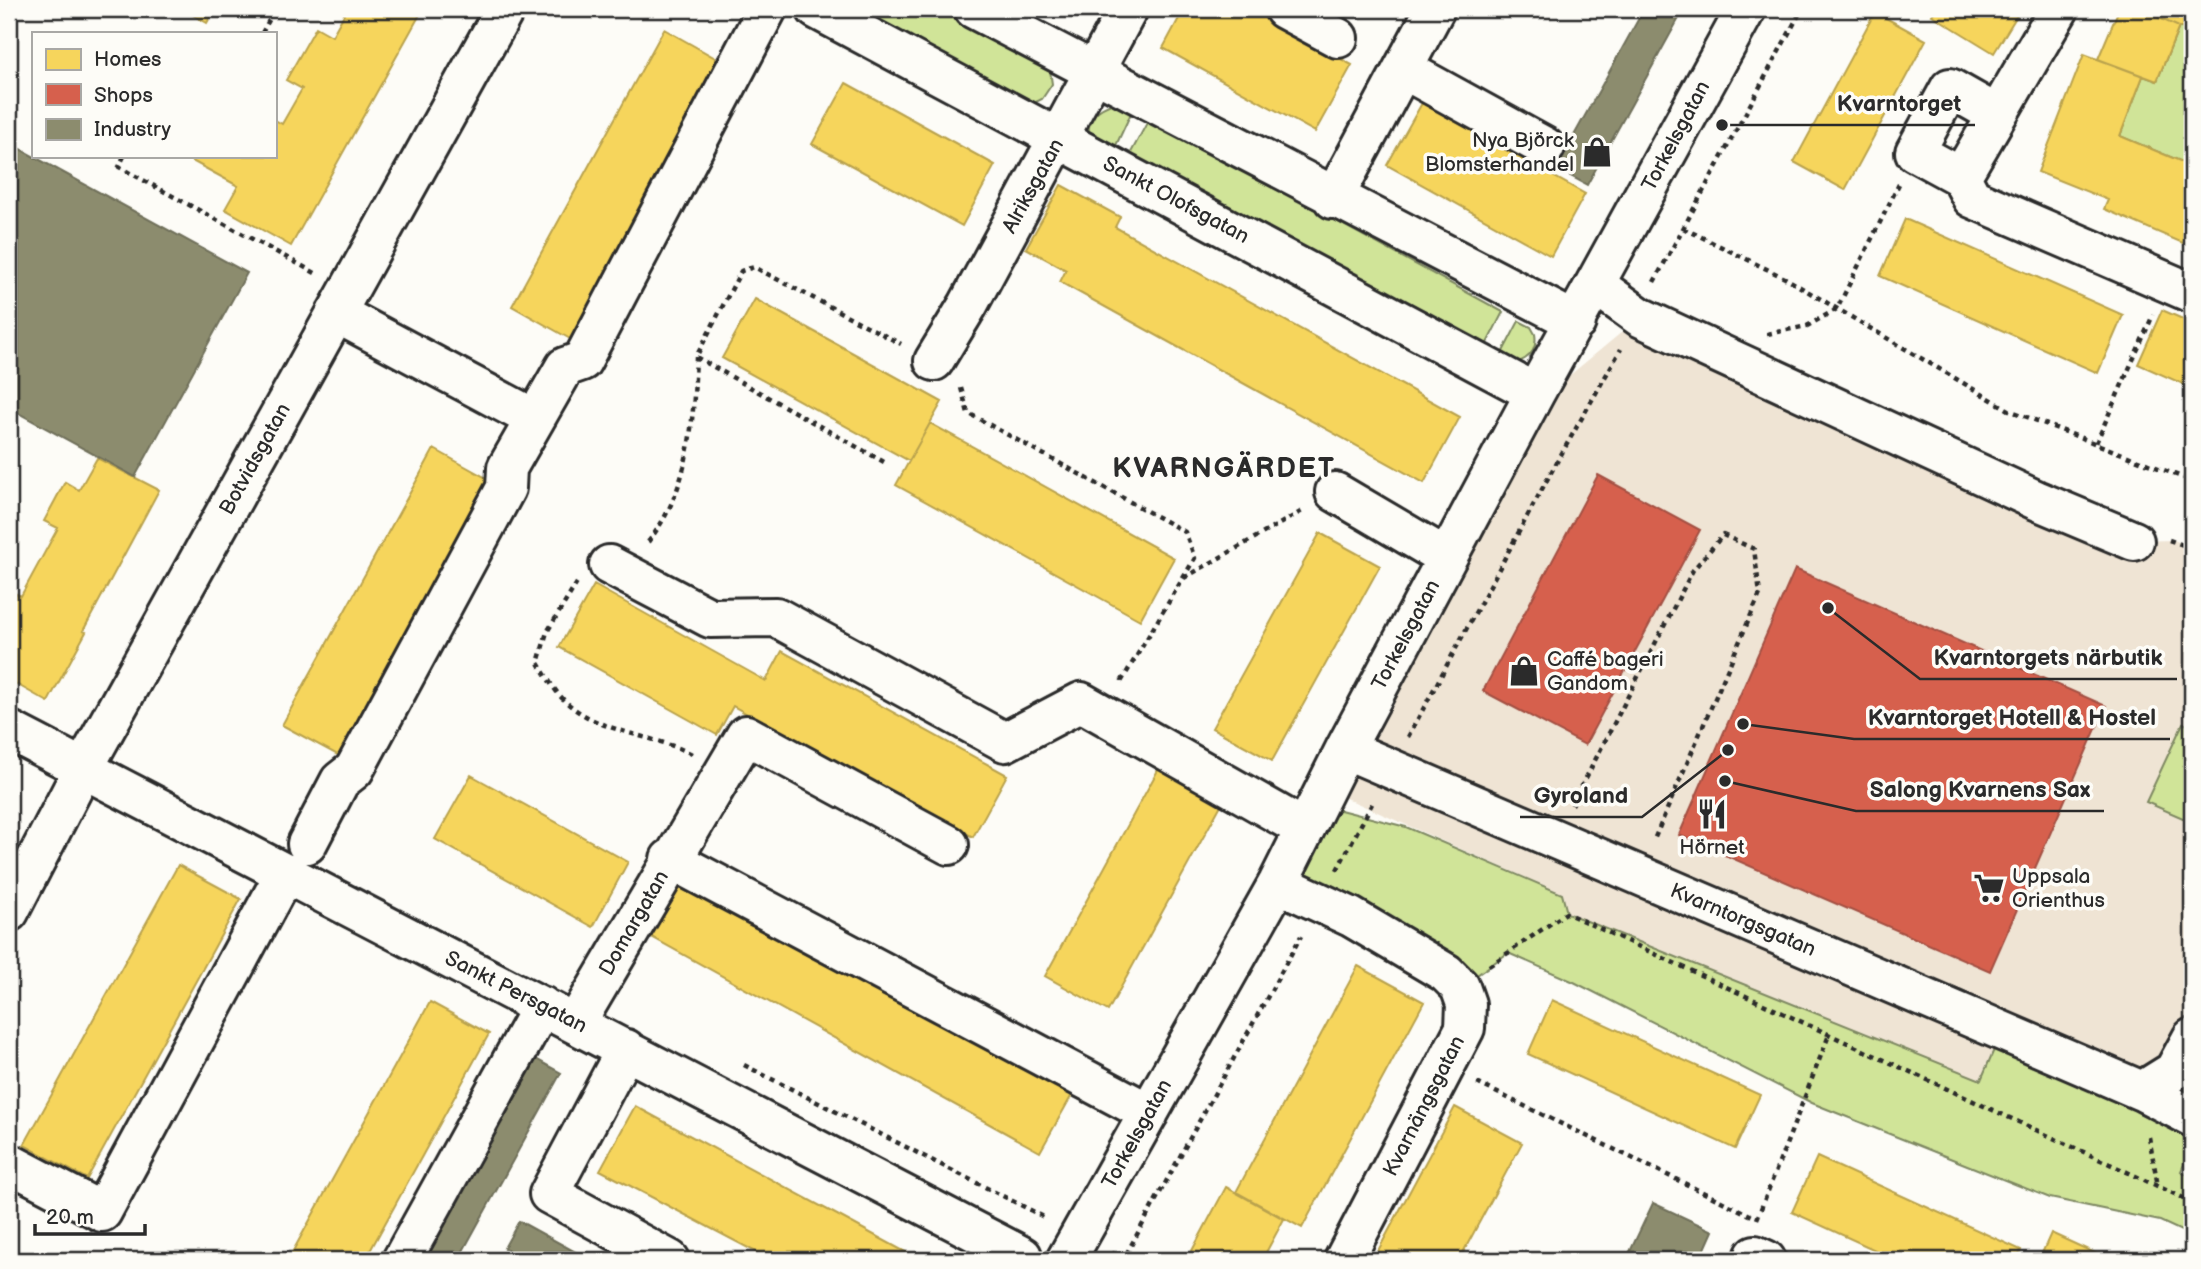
<svg xmlns="http://www.w3.org/2000/svg" width="2201" height="1269" viewBox="0 0 2201 1269" font-family="'Balsamiq Sans',sans-serif">
<style>
.built{fill:#efe4d4}
.green{fill:#d0e498;stroke:#7e8862;stroke-width:2}
.homes{fill:#f6d55c;stroke:#b9a24d;stroke-width:2}
.shops{fill:#d6604d;stroke:#a35043;stroke-width:2}
.industry{fill:#8c8c6e;stroke:#6f6f5a;stroke-width:2}
.lines{fill:none;stroke-linecap:round;stroke-linejoin:round}
.minor-casing{stroke:#2b2b2b;stroke-width:44}
.path{stroke:#2b2b2b;stroke-width:4.5;stroke-dasharray:5 5;stroke-linecap:butt}
.minor{stroke:#fdfcf7;stroke-width:38}
.labels{text-anchor:middle;dominant-baseline:central;stroke-width:7;stroke-linejoin:round;paint-order:stroke}
.street-label{font-size:21px;fill:#2b2b2b;stroke:#fdfcf7}
.poi-label{font-size:21px;fill:#2b2b2b;stroke:#fdfcf7;text-anchor:start}
.district-label{font-size:28px;font-weight:bold;letter-spacing:2px;fill:#2b2b2b;stroke:#fdfcf7}
.leader{fill:none;stroke:#2b2b2b;stroke-width:2.5}
.callout-dot{fill:#2b2b2b;stroke:#fdfcf7;stroke-width:2.5}
.callout-label{font-size:23px;text-anchor:middle;font-weight:bold;fill:#2b2b2b;stroke:#fdfcf7;stroke-width:7;stroke-linejoin:round;paint-order:stroke}
</style>
<rect width="100%" height="100%" fill="#fdfcf7"/>
<filter id="ink" filterUnits="userSpaceOnUse"><feTurbulence type="fractalNoise" baseFrequency=".0143" numOctaves="2"/><feDisplacementMap in="SourceGraphic" scale="14" xChannelSelector="R" yChannelSelector="G"/><feConvolveMatrix kernelMatrix="1 2 1 2 8 2 1 2 1" color-interpolation-filters="sRGB"/></filter>
<g filter="url(#ink)">
<!-- built -->
<path class="built" d="M1640 317 2134 541 2174 540 2192 548V1038L2158 1186 1566 913 1562 894 1341 796 1558 385Z"/>
<!-- green -->
<path class="green" d="M846 9H945L1041 61 1050 70 1052 84 1042 99 1032 104Z
M2179 27 2192 32V166L2120 136 2143 76 2157 81Z
M1114 103 1132 111 1113 152 1089 133C1087 116 1099 108 1114 103Z
M1149 119 1503 312 1481 355 1127 160Z
M1519 321 1531 327 1535 334C1539 358 1517 367 1498 361Z
M2183 723 2192 727V822L2146 802Z
M1317 804 1406 827 1562 894 1567 913 1981 1080 2002 1031 2192 1117V1147L2181 1171 2192 1177V1236L2160 1221 2050 1198 1812 1103 1574 982 1508 953 1460 987 1278 883Z"/>
<!-- homes -->
<path class="homes" d="M182 9H215L207 23Z
M347 9H423L291 246 225 209 238 186 183 156H275V120L282 124 302 89 286 80 316 27 332 36Z
M1184 9H1250L1352 65 1315 132 1163 48Z
M1936 9H2021L1994 53 1932 15Z
M2119 9H2139L2179 27 2157 81 2098 59Z
M2139 9H2192V32L2179 27Z
M1875 12 1926 40 1845 190 1794 162Z
M664 29 724 63 572 340 512 306Z
M2084 54 2143 76 2120 136 2192 166V247L2104 209 2108 200 2038 172Z
M846 83 995 165 962 226 812 144Z
M1422 103 1585 194 1551 256 1387 165Z
M1061 185 1120 217 1115 227 1460 417 1424 483 1060 282 1066 270 1026 248Z
M1905 219 2123 315 2098 373 1880 276Z
M755 299 942 402 909 461 722 358Z
M2162 310 2192 323V388L2138 364Z
M930 423 1174 558 1140 620 896 485Z
M434 449 497 484 345 759 282 725Z
M97 458 159 490 83 631 86 632 48 702 9 680V594L10 591 21 596 58 528 44 521 65 482 79 490Z
M1320 533 1380 566 1272 761 1212 728Z
M594 585 766 681 782 651 1007 775 973 837 733 706 717 735 559 647Z
M1164 759 1227 794 1108 1011 1045 976Z
M471 775 628 862 593 927 435 839Z
M178 865 241 899 87 1179 24 1145Z
M682 879 1072 1095 1040 1152 650 936Z
M1358 966 1424 1002 1302 1228 1236 1192Z
M1552 1000 1760 1095 1735 1149 1528 1054Z
M430 1002 489 1034 365 1260H288Z
M635 1106 852 1223 920 1260H771L600 1170Z
M1455 1107 1522 1143 1459 1260H1373Z
M1817 1157 2021 1250 2017 1260H1897L1792 1212Z
M1226 1187 1284 1219 1262 1260H1187Z
M2051 1233 2110 1260H2039Z"/>
<!-- shops -->
<path class="shops" d="M1598 475 1700 530 1585 745 1483 691Z
M1795 569 2106 706 1990 971 1679 835Z"/>
<!-- industry -->
<path class="industry" d="M1644 9 1683 11 1587 185 1556 168Z
M9 143 247 273 135 477 9 408Z
M536 1059 561 1073 458 1260H425Z
M1653 1203 1713 1231 1700 1260H1626Z
M519 1221 590 1260H526L504 1248Z"/>
<g class="lines">
<!-- minor casing -->
<g class="minor-casing">
<path id="minor" d="M816 9 1535 393
M974 9 1576 322
M1284 9 1338 38
M1403 69 1545 147
M1996 114 1950 88 1915 152 1961 177 2059 9
M1961 177 1972 198 2192 293
M1333 199 1435 9
M1596 285 1640 317 2036 500 2134 541
M336 313 535 419
M934 361 968 305 1128 9
M1335 492 1447 558
M609 565 710 618 776 617 1005 742 1081 702 1305 829
M9 730 1022 1256
M1345 749 2142 1091 2192 1117
M307 844 340 781 354 770 506 488 507 468 565 367 582 361 767 9
M670 859 1149 1113
M1278 883 1351 917 1446 973 1460 987 1466 1004 1465 1028 1344 1260
M9 912 83 769 505 9
M576 1023 746 735 949 845
M626 1049 549 1194 670 1260
M2142 1091 2174 1071 2192 1038
M9 1163 102 1212 285 873
M402 1260 542 1006
M1066 1260 1278 883 1345 749 1535 393 1746 9
M1753 1260 1755 1255 1766 1260"/>
</g>
<!-- path -->
<path class="path" d="M262 33 275 9
M124 156 119 167 317 274
M1683 228 1785 278 2009 410 2192 481
M1654 282 1802 9
M1767 334 1807 326 1837 309 1899 184
M961 388 968 413 1185 532 1195 558 1121 682
M2096 443 2153 315
M884 462 696 357 741 271 754 267 901 344
M2169 540 2192 548
M648 542C691 488 693 422 696 357
M1184 578 1304 510
M577 583 547 632 538 663C546 675 553 689 563 699 598 734 650 733 692 754
M1408 737 1554 467 1621 349
M1572 805 1693 570 1723 535 1754 549 1760 594 1653 842
M1337 870 1374 800
M1489 966 1566 913 2192 1202
M744 1065 1046 1218
M1477 1083 1752 1216
M2149 1137 2158 1186
M1757 1219 1829 1035
M1112 1253 1123 1260 1301 936"/>
<!-- minor -->
<use href="#minor" class="minor"/>
</g>
</g>
<!-- icons -->
<defs>
<g id="shop-bare" transform="scale(2.415)"><path d="M-5-2.5h2.3a2.7 3.5 0 0 1 5.4 0H5L5.5 6h-11ZM-1.5-2.5h3a1.5 2.3 0 0 0-3 0Z" fill="#2b2b2b" stroke="#fdfcf7" stroke-width="2.5" paint-order="stroke"/></g>
<g id="restaurant-bare" transform="scale(2.415)"><path d="M-5-6h1v4h1v-4h1v4h1v-4h1v5L-1.5 .5V6h-2V.5L-5-1ZM5-6V6H3V1.5H1.5Q1.5-4 5-6Z" fill="#2b2b2b" stroke="#fdfcf7" stroke-width="2.5" paint-order="stroke"/></g>
<g id="supermarket-bare" transform="scale(2.415)"><path d="M-6-5.5h2.5l.6 2H6L4.5 2H-2.5L-4.4-4H-6ZM-1.5 3.2a1.3 1.3 0 1 0 .1 0ZM3 3.2a1.3 1.3 0 1 0 .1 0Z" fill="#2b2b2b" stroke="#fdfcf7" stroke-width="2.5" paint-order="stroke"/></g>
</defs>
<g fill-rule="evenodd">
<use href="#shop-bare" x="1597" y="152"/>
<use href="#shop-bare" x="1524" y="671"/>
<use href="#restaurant-bare" x="1712" y="814"/>
<use href="#supermarket-bare" x="1989" y="888"/>
</g>
<g class="labels">
<!-- street labels -->
<g class="street-label">
<text transform="translate(1676 136) rotate(-62)">Torkelsgatan</text>
<text transform="translate(1033 186) rotate(-61)">Alriksgatan</text>
<text transform="translate(1176 200) rotate(28)">Sankt Olofsgatan</text>
<text transform="translate(255 459) rotate(-61)">Botvidsgatan</text>
<text transform="translate(1406 635) rotate(-62)">Torkelsgatan</text>
<text transform="translate(1743 920) rotate(23)">Kvarntorgsgatan</text>
<text transform="translate(634 923) rotate(-60)">Domargatan</text>
<text transform="translate(516 992) rotate(27)">Sankt Persgatan</text>
<text transform="translate(1424 1106) rotate(-63)">Kvarnängsgatan</text>
<text transform="translate(1137 1134) rotate(-61)">Torkelsgatan</text>
</g>
<!-- poi labels -->
<g class="poi-label">
<text x="1574" y="140" text-anchor="end">Nya Björck<tspan x="1574" dy="24">Blomsterhandel</tspan></text>
<text x="1547" y="659">Caffé bageri<tspan x="1547" dy="24">Gandom</tspan></text>
<text x="1712" y="847" text-anchor="middle">Hörnet</text>
<text x="2012" y="876">Uppsala<tspan x="2012" dy="24">Orienthus</tspan></text>
</g>
<!-- district labels -->
<g class="district-label">
<text x="1224" y="468">KVARNGÄRDET</text>
</g>
</g>
<!-- callouts -->
<path class="leader" d="M1722 125L1822 125H1975M1828 608L1920 679H2177M1743 724L1854 739H2170M1725 781L1856 811H2104M1728 750L1642 817H1520"/>
<g class="callout-dot">
<circle cx="1722" cy="125" r="7"/>
<circle cx="1828" cy="608" r="7"/>
<circle cx="1743" cy="724" r="7"/>
<circle cx="1725" cy="781" r="7"/>
<circle cx="1728" cy="750" r="7"/>
</g>
<g class="callout-label">
<text x="1899" y="111">Kvarntorget</text>
<text x="2048" y="665">Kvarntorgets närbutik</text>
<text x="2012" y="725">Kvarntorget Hotell &amp; Hostel</text>
<text x="1980" y="797">Salong Kvarnens Sax</text>
<text x="1581" y="803">Gyroland</text>
</g>
<!-- margin -->
<rect width="2201" height="1269" fill="none" stroke="#fdfcf7" stroke-width="35"/>
<rect x="18" y="18" width="2166" height="1234" fill="none" stroke="#2b2b2b" stroke-width="2.5" filter="url(#ink)"/>
<!-- legend -->
<rect x="32" y="32" width="245" height="126" fill="#fdfcf7" stroke="#a9a8a5" stroke-width="2"/>
<rect x="46" y="49" width="35" height="21" fill="#f6d55c" stroke="#a9a8a5" stroke-width="2"/>
<text x="94" y="66" font-size="21" fill="#2b2b2b">Homes</text>
<rect x="46" y="84" width="35" height="21" fill="#d6604d" stroke="#a9a8a5" stroke-width="2"/>
<text x="94" y="102" font-size="21" fill="#2b2b2b">Shops</text>
<rect x="46" y="119" width="35" height="21" fill="#8c8c6e" stroke="#a9a8a5" stroke-width="2"/>
<text x="94" y="136" font-size="21" fill="#2b2b2b">Industry</text>
<!-- scale -->
<path d="M35 1224v10h110v-10" fill="none" stroke="#2b2b2b" stroke-width="3.5"/>
<text x="46" y="1224" font-size="21" fill="#2b2b2b" stroke="#fdfcf7" stroke-width="5" paint-order="stroke">20 m</text>
</svg>
